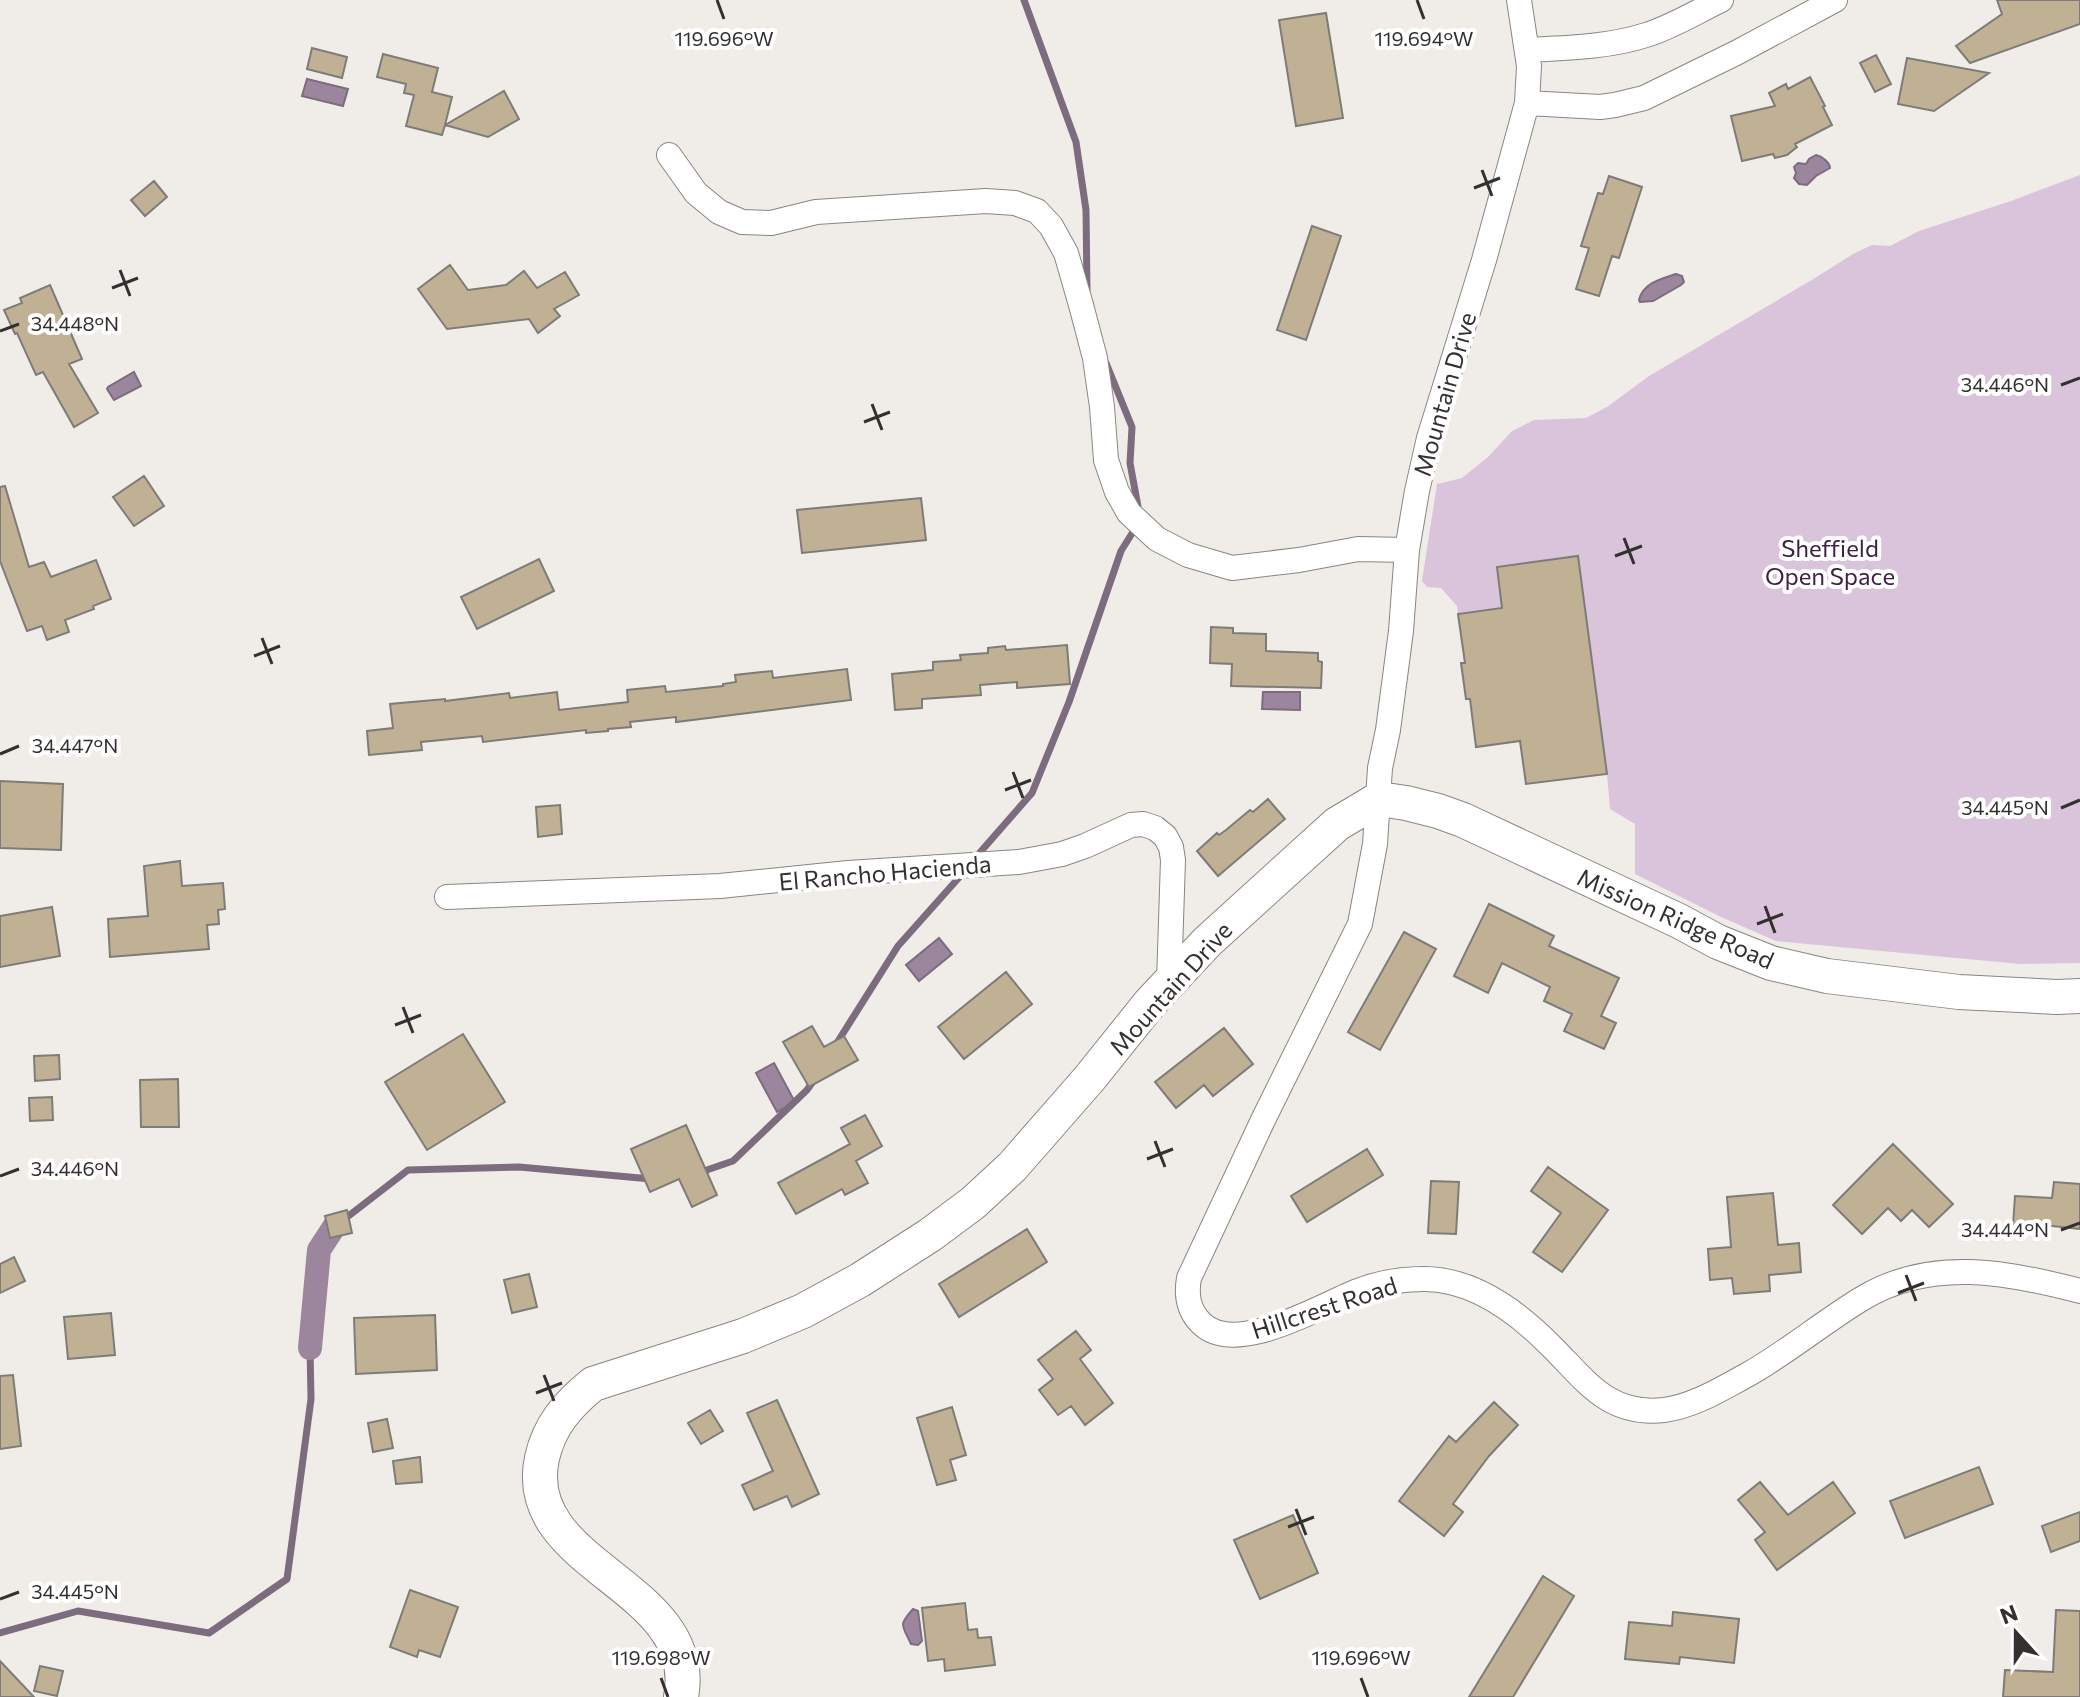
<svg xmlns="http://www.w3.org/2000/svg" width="2080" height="1697" viewBox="0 0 2080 1697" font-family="Commissioner,sans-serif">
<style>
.green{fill:#d9c4db}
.water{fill:#9c869e;stroke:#7c6c7d;stroke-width:2}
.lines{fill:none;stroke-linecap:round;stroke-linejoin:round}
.stream{stroke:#7c6c7d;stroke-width:7}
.canal{stroke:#9c869e;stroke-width:24}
.building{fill:#c0b195;stroke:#7e7c78;stroke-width:2}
.street-casing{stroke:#888682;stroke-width:26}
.secondary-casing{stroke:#888682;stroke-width:36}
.street{stroke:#fff;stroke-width:24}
.secondary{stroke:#fff;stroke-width:34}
.ticks{fill:none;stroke:#32312f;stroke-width:3}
.labels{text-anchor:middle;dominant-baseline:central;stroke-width:8;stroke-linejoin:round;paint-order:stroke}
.street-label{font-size:24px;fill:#32312f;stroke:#fff}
.park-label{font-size:24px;fill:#3f2043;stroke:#fff}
.ticks-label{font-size:20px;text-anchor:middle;fill:#32312f;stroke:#fff;stroke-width:8;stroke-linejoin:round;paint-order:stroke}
</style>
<rect width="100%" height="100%" fill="#f0ede9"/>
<!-- green -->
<path class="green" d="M2080 175V963L2020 964 1776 941 1721 917 1635 874V824L1610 809 1607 774 1502 608 1458 614 1457 606 1441 588 1427 587 1422 581 1437 484 1462 478 1488 457 1512 431 1534 420 1586 418 1607 407 1649 376 1815 278 1853 254 1872 245 1890 246 1919 231 2011 201Z"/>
<!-- water -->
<path class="water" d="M307 79 348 89 343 106 302 96Z
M1816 155C1822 156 1830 163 1830 168L1816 176 1807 185 1799 184 1794 178 1796 173 1794 167 1798 163 1806 164 1809 159Z
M1676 274 1682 276 1684 282 1681 285 1653 301 1640 302 1639 300C1643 283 1661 279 1676 274Z
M134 372 141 386 114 400 107 389 108 387Z
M1263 692H1300V710L1262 709Z
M939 938 952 954 919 981 906 965Z
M774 1063 795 1102 777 1112 756 1073Z
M913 1609 918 1611 922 1641 918 1645 911 1644C902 1624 898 1626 913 1609Z"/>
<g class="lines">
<!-- stream -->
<path class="stream" d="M1024 0 1076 142 1086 210 1087 290
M1106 363 1132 427 1130 463 1139 512
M976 857 1032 793 1069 702 1121 551 1136 527
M835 1046 898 946 963 873
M698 1173 733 1161 807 1090 814 1080
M342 1221 408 1170 519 1167 651 1179
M0 1633 78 1611 209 1633 287 1579 311 1399 310 1348"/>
<!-- canal -->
<path class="canal" d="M310 1348 319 1250 334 1227"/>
</g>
<!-- building -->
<path class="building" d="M1997 0H2080V24L1970 63 1956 46 2002 14Z
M1326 13 1343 118 1296 126 1279 20Z
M312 48 347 57 342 78 307 69Z
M383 54 438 68 432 92 452 97 445 125 504 91 519 119 488 137 445 125 442 135 406 126 414 95 404 93 406 84 377 77Z
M1876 55 1891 84 1875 92 1860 63Z
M1907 58 1989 73 1934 111 1898 104Z
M1810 77 1825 106 1823 107 1832 125 1795 144 1797 147 1787 155 1775 158 1773 154 1742 161 1731 116 1775 106 1769 93 1786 84 1788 89Z
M1609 176 1642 187 1619 258 1612 256 1599 296 1576 289 1589 248 1581 246 1598 193 1603 194Z
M154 181 167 197 145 216 131 200Z
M1312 226 1341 236 1306 340 1277 330Z
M450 265 468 290 506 285 524 271 537 288 565 272 579 295 554 309 560 316 538 333 529 319 447 329 418 289Z
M50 285 82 359 69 364 98 413 74 427 43 372 36 375 17 333 15 334 4 310 22 303 20 298Z
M144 476 164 506 134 526 113 497Z
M5 486 29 567 44 562 51 577 96 560 111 599 93 606 94 609 65 620 69 632 47 640 42 626 27 631 0 561V487Z
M921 498 926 540 802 553 797 510Z
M1578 556 1607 774 1526 784 1520 741 1476 747 1470 699H1466L1461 663H1465L1458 614 1502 608 1497 567Z
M539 559 554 591 477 629 461 597Z
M1211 627 1233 628V633L1266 634V651L1318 653V661L1322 662 1321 688 1231 686 1232 664 1210 663Z
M1067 645 1070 684 1017 688V682L980 685 981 695 922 699V708L895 710 892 674 933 670V662L961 660 960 655 988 653V648L1005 646 1006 650Z
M847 669 851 700 676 722V717L630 722 631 727 608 729V731L586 733V730L483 742 482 736 421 742 422 750 369 755 367 731 393 728 390 704 445 699V701L509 693 510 698 557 692 559 710 628 702 627 690 665 686 666 692 723 686V684L736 682 735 675 772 671 773 678Z
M0 781 63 784 61 850 0 848Z
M1268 799 1285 819 1218 876 1197 851 1217 833 1219 835 1226 830 1250 810 1253 812Z
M560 805 562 834 538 837 536 807Z
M180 861 182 886 223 883 225 909 218 910 219 924 207 925 209 949 110 957 108 919 148 916 144 866Z
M1489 904 1554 936 1549 946 1619 978 1601 1016 1616 1023 1604 1049 1564 1031 1572 1014 1544 1001 1550 987 1502 963 1488 993 1454 976Z
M52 907 60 956 0 967V916Z
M1404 932 1436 949 1380 1050 1348 1032Z
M1006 972 1032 1004 964 1059 938 1027Z
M812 1026 824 1047 844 1036 858 1060 809 1087 783 1042Z
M1224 1028 1253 1064 1213 1096 1204 1085 1176 1108 1155 1082Z
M463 1034 505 1102 427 1150 385 1082Z
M59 1055 60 1079 35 1081 34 1056Z
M178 1079 179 1127H141L140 1080Z
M52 1097 53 1120 30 1121 29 1098Z
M865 1115 882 1146 856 1161 868 1183 845 1195 842 1189 796 1214 778 1183 850 1144 841 1128Z
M686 1125 717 1195 692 1207 679 1179 650 1192 631 1149Z
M1893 1144 1953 1204 1929 1227 1912 1210 1901 1221 1888 1208 1862 1234 1833 1205Z
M1367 1149 1383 1175 1307 1222 1291 1196Z
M1548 1167 1608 1210 1562 1272 1533 1252 1561 1213 1531 1191Z
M1431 1181 1459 1182 1456 1234 1428 1233Z
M2054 1182 2080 1184V1229L2043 1225 2042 1228 2013 1226 2015 1196 2052 1198Z
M1773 1193 1778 1245 1799 1243 1801 1272 1769 1275 1770 1291 1734 1294 1732 1278 1710 1280 1708 1249 1731 1247 1727 1197Z
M347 1210 352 1233 330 1238 325 1216Z
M1027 1229 1047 1262 959 1317 939 1284Z
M14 1257 25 1281 0 1293V1264Z
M529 1274 537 1307 512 1313 504 1280Z
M111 1313 115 1355 68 1359 64 1317Z
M435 1315 437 1370 356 1374 354 1318Z
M1076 1331 1091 1350 1080 1359 1113 1403 1085 1425 1071 1406 1058 1415 1039 1390 1053 1379 1038 1360Z
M13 1375 21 1446 0 1449V1376Z
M777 1400 819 1494 792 1507 787 1496 754 1510 742 1485 773 1471 747 1413Z
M1494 1402 1518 1425 1489 1456 1453 1504 1463 1512 1444 1536 1399 1501 1449 1436 1456 1442Z
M952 1407 966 1455 950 1460 956 1480 937 1485 917 1418Z
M710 1410 723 1431 701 1444 688 1423Z
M387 1419 393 1448 373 1452 368 1423Z
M420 1457 422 1482 396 1484 393 1461Z
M1979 1467 1993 1504 1905 1538 1890 1501Z
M1760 1482 1788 1515 1833 1482 1855 1513 1777 1570 1755 1540 1765 1532 1738 1500Z
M2080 1512V1541L2051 1552 2042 1526Z
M1293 1515 1318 1573 1260 1599 1234 1540Z
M1543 1576 1574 1596 1513 1697H1469Z
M410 1590 458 1607 440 1657 419 1650 417 1657 390 1647Z
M965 1603 968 1630 977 1629 978 1638 991 1637 995 1665 945 1671 944 1659 928 1661 922 1608Z
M2056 1610 2080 1611V1697H2003L2005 1670 2053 1672Z
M1673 1612 1739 1619 1734 1663 1680 1657 1679 1664 1625 1659 1629 1622 1672 1626Z
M0 1661 34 1697H0Z
M40 1666 63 1671 57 1696 34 1691Z"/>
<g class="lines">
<!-- street casing -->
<g class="street-casing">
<path id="street" d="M1519 0 1529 66 1527 103 1484 260 1429 438 1417 491 1407 550 1401 631 1388 730 1380 768 1375 844 1360 924 1263 1120 1189 1278C1186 1295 1188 1310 1201 1323 1236 1358 1321 1305 1358 1291 1378 1283 1402 1279 1424 1279 1474 1279 1519 1313 1553 1348 1587 1382 1609 1416 1664 1410 1694 1406 1721 1389 1747 1375 1788 1352 1823 1322 1863 1298 1931 1257 2008 1272 2080 1291
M1527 50C1567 48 1609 47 1646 35 1672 27 1696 12 1721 0
M1527 103 1600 107 1615 105 1644 98 1736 53 1835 0
M669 155 696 193 719 212 742 222 771 223 816 212 986 201 1015 203 1037 211 1051 226 1066 253 1081 305 1095 358 1102 407 1106 460 1117 492 1129 513 1157 539 1188 555 1232 568 1299 560 1358 549 1407 550
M447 897 720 886 848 873 1019 862 1062 854 1085 846 1131 825 1143 824 1155 828 1165 836 1171 847 1173 860 1169 982"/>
</g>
<!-- secondary casing -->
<g class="secondary-casing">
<path id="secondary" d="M681 1697C702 1584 518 1568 542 1458 549 1426 568 1404 593 1384L743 1336 803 1311 860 1280 930 1235 973 1203 1012 1167 1089 1079 1150 1003 1207 942 1337 824 1379 799 1406 803 1438 811 1463 820 1679 921 1718 942 1771 963 1827 976 1959 992 2057 997 2080 996"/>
</g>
<!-- street -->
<use href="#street" class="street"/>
<!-- secondary -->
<use href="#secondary" class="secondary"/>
</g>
<!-- ticks -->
<path class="ticks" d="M717 0 724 19M1417 0 1424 19M1482 170 1492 196M1474 188 1500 178M120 270 130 296M112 288 138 278M0 331 19 324M2061 385 2080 378M872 404 882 430M864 422 890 412M1624 538 1634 564M1615 556 1642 546M262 638 272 664M254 656 280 646M0 754 19 746M1013 772 1023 798M1005 790 1031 780M2061 808 2080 800M1765 906 1775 933M1757 924 1783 914M403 1007 413 1033M395 1025 421 1015M1155 1141 1165 1167M1147 1159 1173 1149M0 1176 19 1169M2061 1230 2080 1223M1906 1275 1916 1301M1898 1293 1924 1283M544 1375 554 1401M536 1393 562 1383M1296 1509 1306 1535M1288 1527 1314 1517M0 1599 19 1592M661 1678 668 1697M1361 1678 1368 1697"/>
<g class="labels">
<!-- street labels -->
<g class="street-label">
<text transform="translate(1444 394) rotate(-74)">Mountain Drive</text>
<text transform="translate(885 872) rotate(-5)">El Rancho Hacienda</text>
<text transform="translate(1676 918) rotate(24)">Mission Ridge Road</text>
<text transform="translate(1170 988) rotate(-48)">Mountain Drive</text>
<text transform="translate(1324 1307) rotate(-18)">Hillcrest Road</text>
</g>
<!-- park labels -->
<g class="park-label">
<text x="1830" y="547">Sheffield<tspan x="1830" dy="28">Open Space</tspan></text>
</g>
</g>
<g class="ticks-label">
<text x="724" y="46">119.696°W</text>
<text x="1424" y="46">119.694°W</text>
<text x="75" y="331">34.448°N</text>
<text x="2005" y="392">34.446°N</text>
<text x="75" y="753">34.447°N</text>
<text x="2005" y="815">34.445°N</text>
<text x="75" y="1176">34.446°N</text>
<text x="2005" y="1237">34.444°N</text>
<text x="75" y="1599">34.445°N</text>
<text x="661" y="1665">119.698°W</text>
<text x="1361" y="1665">119.696°W</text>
</g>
<!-- north arrow -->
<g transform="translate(2016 1633) rotate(339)" stroke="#ffffff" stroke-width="6" paint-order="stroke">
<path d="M0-6L14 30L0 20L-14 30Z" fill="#32312f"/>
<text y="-12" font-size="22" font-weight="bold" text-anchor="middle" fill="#32312f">N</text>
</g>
</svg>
